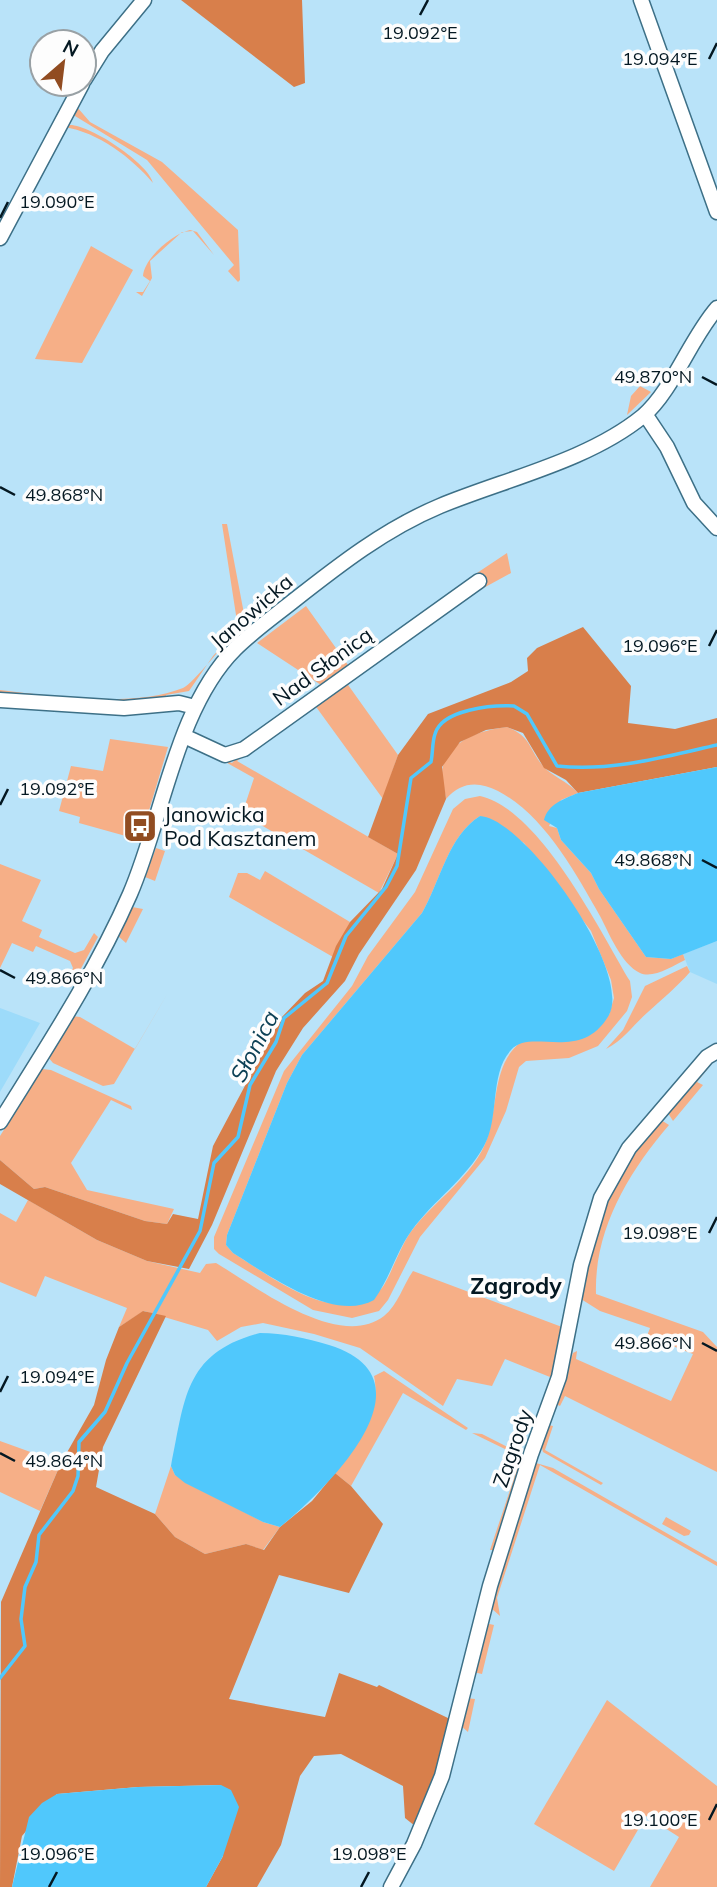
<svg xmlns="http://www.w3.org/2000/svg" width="717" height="1887" viewBox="0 0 717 1887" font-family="Mulish,sans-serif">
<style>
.built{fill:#9ddbfa}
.green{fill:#f6af87;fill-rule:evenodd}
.forest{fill:#d87f4b}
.water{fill:#50c8fc}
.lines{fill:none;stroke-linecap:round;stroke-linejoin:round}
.stream{stroke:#50c8fc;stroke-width:3.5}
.minor-casing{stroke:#3d7087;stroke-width:17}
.minor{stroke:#fff;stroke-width:14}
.ticks{fill:none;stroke:#041822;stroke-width:2.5}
.labels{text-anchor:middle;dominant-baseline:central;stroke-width:7;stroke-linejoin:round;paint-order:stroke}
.street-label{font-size:21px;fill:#041822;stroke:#fdfdfd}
.poi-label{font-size:21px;fill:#041822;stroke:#fdfdfd;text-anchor:start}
.water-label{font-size:23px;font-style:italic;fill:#0d4156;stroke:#fdfdfd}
.neighbourhood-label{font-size:23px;font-weight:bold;fill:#041822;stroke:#fdfdfd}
.ticks-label{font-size:18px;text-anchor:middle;fill:#041822;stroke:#fdfdfd;stroke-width:7;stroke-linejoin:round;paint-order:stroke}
</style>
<rect width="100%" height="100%" fill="#b9e3f9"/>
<!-- built -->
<path class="built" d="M717 941V984L690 972 683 954Z
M0 1008 40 1023 0 1092Z"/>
<!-- green -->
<path class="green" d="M148 0H151L107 55 77 107 90 122 162 162 238 230 240 280 238 282 228 271 234 265 147 160 75 116 73 111 105 54Z
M70 125C91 125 149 164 153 183 132 158 98 132 64 127Z
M190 230 197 232 214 255 193 231 182 232 150 261 152 278 142 296 136 292H143L150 281 143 276C144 258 174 233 190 230Z
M91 246 133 270 82 363 35 359Z
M640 386 651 392 627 415 631 396Z
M222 524H227L245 619 281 592 282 596 239 628 213 656 189 691 166 695V699L137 702 0 695V690C53 696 133 708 183 688 193 684 228 639 238 628Z
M507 553 511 573 478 591 477 573Z
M306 606 348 665 321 685 257 643Z
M346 682 398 755 383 799 314 704Z
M507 727C531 736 528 748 543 766 550 775 567 781 578 793L561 800 549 826 557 828 561 840 591 873 599 889 646 957 671 959 683 954 685 960C673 966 653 979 640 973 621 964 609 933 600 916 575 872 544 815 498 791 478 781 461 782 446 799 445 790 440 775 443 766 451 739 482 730 507 727Z
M110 739 168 747 145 824 142 823 139 831 143 833 140 840 79 823 80 817 59 811 71 766 103 771Z
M195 745 232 763 234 761 228 757 256 746 237 761 398 854 379 893 242 814 254 778Z
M480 796C540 809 600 931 630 981L632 997 627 1011 598 1046 569 1058 526 1061 519 1067 506 1111 485 1158 420 1237 388 1300 379 1311 352 1318 313 1310 219 1254 214 1249V1237L284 1071 352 986 368 956 415 892 453 809 465 799ZM480 816 524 843 591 931 611 980 614 998 609 1015 521 1042C492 1064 498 1107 487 1139 474 1176 436 1199 413 1229 401 1243 389 1281 381 1289 338 1331 271 1276 233 1253L226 1245 227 1235 287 1083 302 1055 422 913C440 882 448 836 480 816Z
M156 848 165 851 155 881 145 877Z
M0 864 41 880 22 921 42 930 39 937 75 953 84 950 94 933 98 937 71 987 65 982 73 968 70 961 36 946 33 952 12 943 0 968Z
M265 871 350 922 333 957 229 897 238 873H247L260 880Z
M132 907 143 909 126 943 118 936Z
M687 966 690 972C677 987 663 998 648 1012 633 1025 625 1039 606 1049L623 1030 645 986Z
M168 993 114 1084 103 1086 53 1063 48 1057 72 1016 80 1017 135 1049Z
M715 1060 697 1082 703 1085 673 1121 668 1113Z
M42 1069 51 1070 131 1106 132 1110 111 1100 71 1163 87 1190 174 1209 167 1224 145 1221 45 1187 34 1189 0 1160V1136Z
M661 1120 669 1125C628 1173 594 1230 596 1294L703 1332 717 1347V1472L565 1396 560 1406 556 1404 573 1353 577 1351 576 1359 671 1401 693 1354 647 1336 650 1328 600 1311 581 1299 594 1231 625 1163Z
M28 1200 97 1240 147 1261 200 1273 206 1264 216 1263C255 1286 339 1351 384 1316 398 1305 403 1285 413 1271L562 1327 555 1375 550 1377 505 1359 492 1386 457 1379 443 1406 360 1348 314 1334 263 1323 241 1327 217 1341 208 1330 144 1311 119 1327 127 1308 45 1276 36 1297 0 1282V1213L16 1222Z
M384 1371 468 1428 466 1430 403 1393 351 1486 335 1473C355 1444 382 1413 374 1376Z
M548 1425 553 1426 545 1450 603 1483 601 1485 543 1452 541 1444Z
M472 1433 482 1434 523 1455 494 1550H490L521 1457Z
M0 1441 61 1463 40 1511 0 1492Z
M536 1463 553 1468 717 1562V1566L540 1465 497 1598 500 1616 491 1608 508 1538Z
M171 1466 175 1475 263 1522 280 1527 263 1550 246 1544 205 1554 175 1537 155 1514Z
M666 1517 691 1531 689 1535 684 1536 662 1524Z
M485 1623 494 1625 482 1674 473 1672Z
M466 1698 475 1699 468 1732 460 1725Z
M607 1700 717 1786V1887H650L679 1837 646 1816 614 1871 534 1824Z"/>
<!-- forest -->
<path class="forest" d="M181 0H302L305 83 294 87Z
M583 627 631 686 628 723 675 729 717 718V767L578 793 566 780 544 768 523 733 507 727 486 730 460 742 442 767 446 799 416 870 359 954 345 981 303 1028 276 1071 212 1225 189 1269 147 1261 97 1240 0 1184V1160L34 1189 45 1187 145 1221 167 1224 173 1214 198 1219 213 1146 281 1018 305 993 323 981 336 946 350 922 382 889 398 854 368 837 398 755 428 714 511 682 528 671 527 658 537 648Z
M143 1311 166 1316 103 1447 96 1487 155 1514 175 1537 205 1554 246 1544 264 1550 280 1527 312 1501 335 1473 351 1486 383 1524 349 1593 279 1575 229 1699 325 1717 339 1673 377 1687 379 1685 450 1719 436 1774 415 1826 405 1818 403 1786 341 1754 314 1756 300 1776 281 1845 257 1887H206L223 1856 221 1785 138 1787 57 1794 22 1836 12 1887H0L1 1602 61 1463 94 1405 106 1360 119 1327Z"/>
<!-- water -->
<path class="water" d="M717 767V941L671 959 646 957 599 889 591 873 561 840 557 828 544 820C548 804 564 799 578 793Z
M480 816C524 818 633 970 609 1015 581 1064 531 1027 511 1050 489 1074 500 1117 484 1146 466 1179 434 1200 412 1230 396 1252 390 1278 374 1300 333 1323 267 1274 233 1253L226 1245 227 1235 287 1083 302 1055 422 913C440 882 448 836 480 816Z
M260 1333C284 1333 306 1338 329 1345 439 1379 328 1488 280 1527L263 1522 185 1483 175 1475 171 1466C185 1399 184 1353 260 1333Z
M221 1785 231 1790 239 1807 223 1856 206 1887H12L29 1817 42 1803 57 1794 138 1787Z"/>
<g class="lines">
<!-- stream -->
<path class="stream" d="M0 1678 25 1646 21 1619 25 1587 36 1562 39 1535 73 1491 78 1476 79 1442 105 1412 127 1363 200 1231 214 1163 238 1137 250 1085 276 1042 284 1018 327 983 346 936 386 887 397 866 411 778 431 762C433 752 432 743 435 734 442 709 493 705 514 706L527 714 557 766C611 772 664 757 717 745"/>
<!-- minor casing -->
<g class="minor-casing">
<path id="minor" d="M641 0 717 212
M84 80 102 51 144 0
M0 238 82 84
M645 414 667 447 694 503 717 528
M0 700 124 708 179 703 195 707
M184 736 225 755 244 749 479 581
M0 1122C46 1048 95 974 130 894 163 818 176 708 235 649 252 632 273 617 292 602 339 565 385 529 440 506 505 479 588 461 643 416 673 390 690 339 717 308
M391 1887 414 1844 442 1776 490 1586 531 1454 559 1377 581 1265 601 1198 629 1148 707 1057 717 1051"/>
</g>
<!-- minor -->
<use href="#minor" class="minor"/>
</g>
<!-- ticks -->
<path class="ticks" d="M420 15 428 0M709 59 717 43M0 218 8 202M702 377 717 385M0 487 15 495M709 646 717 630M0 805 8 789M702 860 717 868M0 970 15 978M709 1233 717 1217M702 1343 717 1351M0 1392 8 1376M0 1453 15 1461M709 1820 717 1804M49 1887 57 1872M361 1887 369 1872"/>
<!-- icons -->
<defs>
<g id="bus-square" transform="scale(1.75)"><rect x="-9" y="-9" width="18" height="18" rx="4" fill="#914c21" stroke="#fdfdfd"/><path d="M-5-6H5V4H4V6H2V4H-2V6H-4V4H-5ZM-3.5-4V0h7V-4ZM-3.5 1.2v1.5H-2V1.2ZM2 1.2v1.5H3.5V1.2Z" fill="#fff"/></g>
</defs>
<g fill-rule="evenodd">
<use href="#bus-square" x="140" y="826"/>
</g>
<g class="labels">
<!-- street labels -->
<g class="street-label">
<text transform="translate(251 611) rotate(-41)">Janowicka</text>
<text transform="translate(322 666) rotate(-36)">Nad Słonicą</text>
<text transform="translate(512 1448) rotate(-71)">Zagrody</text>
</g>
<!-- poi labels -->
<g class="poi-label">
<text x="164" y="814">Janowicka<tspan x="164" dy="24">Pod Kasztanem</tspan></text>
</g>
<!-- water labels -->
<g class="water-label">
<text transform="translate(254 1046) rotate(-62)">Słonica</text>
</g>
<!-- neighbourhood labels -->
<g class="neighbourhood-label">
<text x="516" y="1285">Zagrody</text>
</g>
</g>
<g class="ticks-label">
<text x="420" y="39">19.092°E</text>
<text x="660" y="65">19.094°E</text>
<text x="57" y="208">19.090°E</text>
<text x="653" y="383">49.870°N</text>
<text x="64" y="501">49.868°N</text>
<text x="660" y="652">19.096°E</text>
<text x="57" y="795">19.092°E</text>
<text x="653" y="866">49.868°N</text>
<text x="64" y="984">49.866°N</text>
<text x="660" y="1239">19.098°E</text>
<text x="653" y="1349">49.866°N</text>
<text x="57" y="1383">19.094°E</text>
<text x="64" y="1467">49.864°N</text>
<text x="660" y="1826">19.100°E</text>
<text x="57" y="1860">19.096°E</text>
<text x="369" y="1860">19.098°E</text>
</g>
<!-- north arrow -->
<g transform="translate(63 63) rotate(28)"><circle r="33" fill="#fdfdfd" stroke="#99a1a5" stroke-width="2"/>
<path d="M0-5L12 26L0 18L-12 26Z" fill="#914c21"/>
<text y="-10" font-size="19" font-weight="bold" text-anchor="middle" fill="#041822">N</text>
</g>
</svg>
